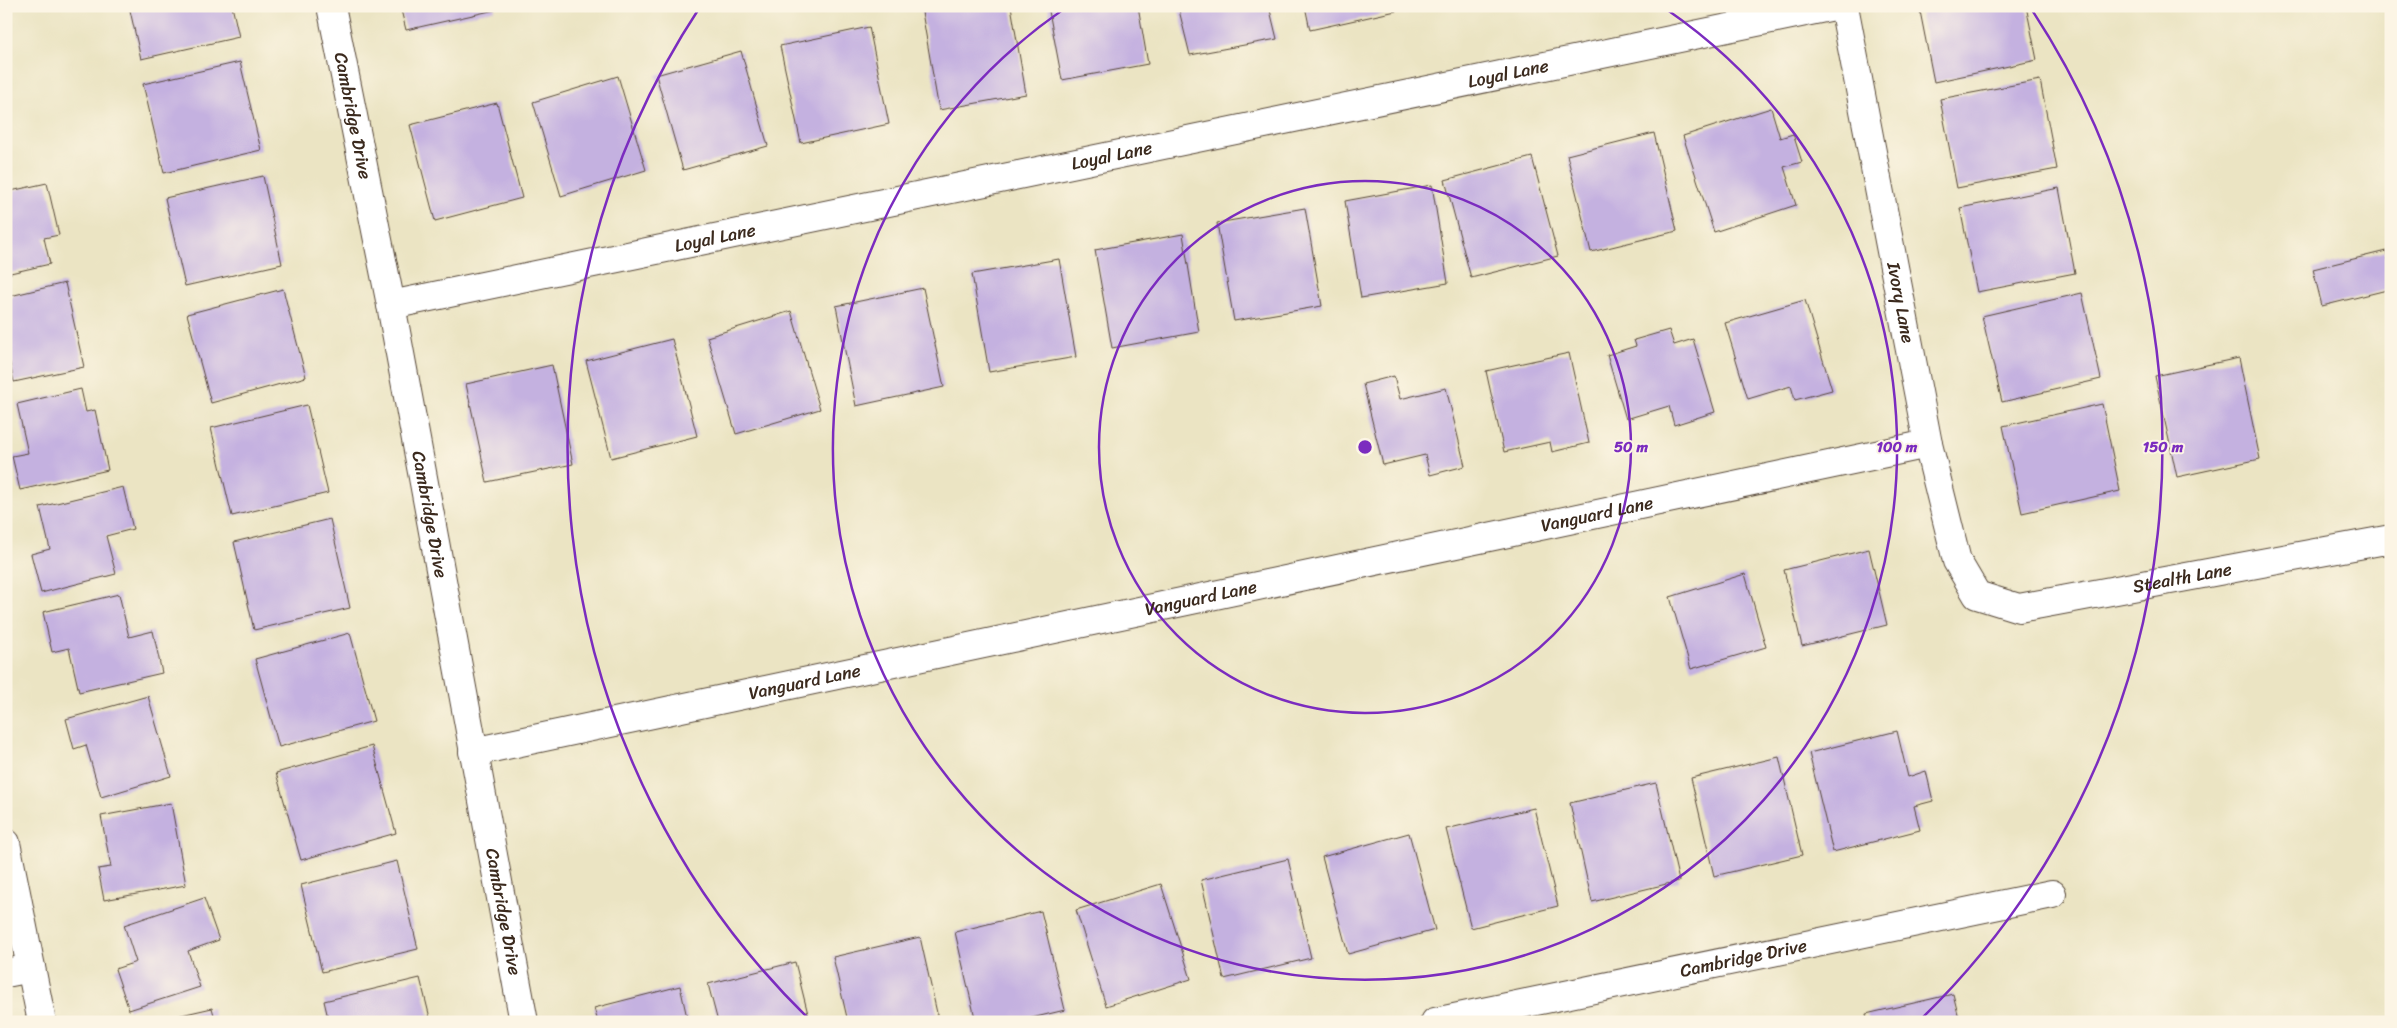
<svg xmlns="http://www.w3.org/2000/svg" width="2397" height="1028" viewBox="0 0 2397 1028" font-family="Sriracha,sans-serif">
<style>
.building{fill:#c4b1e0}
.lines{fill:none;stroke-linecap:round;stroke-linejoin:round}
.street-casing{stroke:#554637;stroke-width:30}
.street{stroke:#fff;stroke-width:28}
.ring{fill:none;stroke:#7b2cbf;stroke-width:2.5}
.labels{text-anchor:middle;dominant-baseline:central;stroke-width:4;stroke-linejoin:round;paint-order:stroke}
.street-label{font-size:18px;fill:#3b2a1e;stroke:#fcf5e5}
.centre{fill:#7b2cbf;stroke:#fcf5e5;stroke-width:2.5}
.ring-label{font-size:15px;text-anchor:middle;font-weight:bold;fill:#7b2cbf;stroke:#fcf5e5;stroke-width:4;stroke-linejoin:round;paint-order:stroke}
</style>
<rect width="100%" height="100%" fill="#fcf5e5"/>
<filter id="ink" filterUnits="userSpaceOnUse"><feTurbulence type="fractalNoise" baseFrequency=".02" numOctaves="2"/><feDisplacementMap in="SourceGraphic" scale="10" xChannelSelector="R" yChannelSelector="G"/><feConvolveMatrix kernelMatrix="1 2 1 2 8 2 1 2 1" color-interpolation-filters="sRGB"/></filter>
<filter id="wash" filterUnits="userSpaceOnUse"><feTurbulence type="fractalNoise" baseFrequency=".0096" numOctaves="4" result="noise"/><feDisplacementMap in="SourceGraphic" scale="20" xChannelSelector="R" yChannelSelector="G"/><feGaussianBlur stdDeviation="1.12" result="paint"/><feColorMatrix in="noise" values="0 0 0 0 0 0 0 0 0 0 0 0 0 0 0 0 0 1.4 0 .05"/><feComposite in="paint" operator="in"/></filter>
<g filter="url(#wash)">
<rect width="100%" height="100%" fill="#ebe4c3"/>
<g id="blocks">
<!-- building -->
<path class="building" d="M129 6H232L239 37 141 59Z
M400 6H494L495 10 406 30Z
M957 6H1011L1026 94 939 110 922 12Z
M1048 6H1138L1148 64 1062 80Z
M1178 6H1269L1277 39 1190 55Z
M1305 6H1395L1396 11 1310 30Z
M1919 6H2026L2037 60 1934 82Z
M869 27 889 124 801 143 780 46Z
M741 51 768 146 683 170 656 75Z
M240 62 261 150 164 173 143 84Z
M618 76 646 170 561 196 533 102Z
M2040 80 2057 169 1957 188 1940 99Z
M497 103 522 198 435 221 410 125Z
M1771 108 1780 138 1793 134 1802 162 1784 167 1796 205 1714 232 1683 136Z
M1654 133 1677 231 1591 252 1567 155Z
M1532 157 1558 256 1471 278 1445 180Z
M263 176 282 264 185 286 165 198Z
M47 183 59 235 44 238 50 264 6 274V192Z
M1432 185 1448 283 1361 298 1345 201Z
M2059 188 2075 273 1977 292 1960 208Z
M1305 208 1322 306 1234 321 1217 223Z
M1183 234 1199 332 1112 348 1095 250Z
M2386 251 2391 271V289L2322 306 2313 269Z
M1059 259 1076 357 989 372 972 274Z
M65 283 84 367 14 382 6 346V297Z
M923 288 944 387 856 406 836 306Z
M283 289 306 377 211 403 187 314Z
M2082 293 2101 379 2002 402 1982 316Z
M1805 300 1832 390 1795 400 1791 386 1748 399 1725 323Z
M791 311 820 409 736 434 707 337Z
M1669 330 1674 345 1693 339 1715 412 1674 425 1669 406 1626 419 1607 355 1636 346 1634 340Z
M672 339 697 436 611 458 586 361Z
M1569 353 1589 443 1552 452 1550 442 1504 452 1486 371Z
M2239 358 2260 459 2177 477 2155 376Z
M552 365 573 464 487 482 466 384Z
M1394 376 1400 399 1446 388 1465 466 1430 475 1425 455 1383 465 1363 384Z
M81 389 86 412 95 410 108 470 20 490 12 456 28 453 17 404Z
M2102 404 2120 491 2022 513 2003 426Z
M307 405 328 493 232 516 211 428Z
M123 487 133 529 106 536 116 574 41 593 31 554 50 549 40 507Z
M330 519 350 608 254 630 234 542Z
M1869 549 1887 625 1802 646 1784 570Z
M1745 574 1766 647 1691 669 1670 597Z
M119 594 129 637 153 631 162 673 79 692 69 648 52 652 43 612Z
M350 633 374 721 279 747 255 659Z
M148 696 171 776 101 797 86 745 74 749 66 719Z
M1897 731 1908 777 1926 771 1933 801 1914 806 1920 830 1833 852 1809 753Z
M372 746 396 833 301 860 276 773Z
M1779 757 1802 855 1714 876 1691 778Z
M1656 783 1679 881 1592 902 1570 803Z
M171 803 186 885 104 900 98 869 111 867 101 816Z
M1534 808 1558 906 1471 928 1446 829Z
M1409 833 1435 930 1348 954 1322 857Z
M1288 859 1311 958 1224 979 1201 880Z
M397 861 418 949 322 972 301 885Z
M1161 884 1191 979 1106 1006 1076 910Z
M204 898 219 940 188 951 200 987 129 1010 115 969 136 962 124 925Z
M1041 911 1065 1010 1015 1022H976L955 932Z
M920 937 939 1022H848L833 957Z
M795 962 810 1022H718L708 984Z
M420 978 431 1022H329L324 1001Z
M680 986 688 1022H598L594 1008Z
M1953 994 1960 1022H1868L1866 1014Z
M212 1008 216 1022H155V1021Z"/>
</g>
</g>
<g filter="url(#ink)">
<use href="#blocks" fill-opacity="0" stroke="#554637" stroke-width="1"/>
<g class="lines">
<!-- street casing -->
<g class="street-casing">
<g id="street">
<path id="s1" d="M331 6 391 305 524 1022"/>
<path id="s2" d="M1844 6 1928 444 1957 561 1977 595 2019 608 2391 539"/>
<path id="s3" d="M391 305 1834 6"/>
<path id="s4" d="M473 752 1928 444"/>
<path d="M6 843 42 1022"/>
<path d="M6 973 31 968"/>
<path id="s5" d="M1435 1022 2052 894"/>
</g>
</g>
<!-- street -->
<use href="#street" class="street"/>
</g>
</g>
<!-- distance rings -->
<g class="ring">
<circle cx="1365" cy="447" r="266"/>
<path d="M1666 9A532 532 0 1 1 1064 9"/>
<path d="M811 1021A798 798 0 0 1 700 7M2030 7A798 798 0 0 1 1919 1021"/>
</g>
<g class="labels">
<!-- street labels -->
<g class="street-label">
<text stroke="none"><textPath href="#s3" startOffset="1141">Loyal Lane</textPath></text>
<text stroke="none"><textPath href="#s1" startOffset="112">Cambridge Drive</textPath></text>
<text stroke="none"><textPath href="#s3" startOffset="736">Loyal Lane</textPath></text>
<text stroke="none"><textPath href="#s3" startOffset="331">Loyal Lane</textPath></text>
<text stroke="none"><textPath href="#s2" startOffset="302">Ivory Lane</textPath></text>
<text stroke="none"><textPath href="#s1" startOffset="518">Cambridge Drive</textPath></text>
<text stroke="none"><textPath href="#s4" startOffset="1149">Vanguard Lane</textPath></text>
<text stroke="none"><textPath href="#s2" startOffset="816">Stealth Lane</textPath></text>
<text stroke="none"><textPath href="#s4" startOffset="744">Vanguard Lane</textPath></text>
<text stroke="none"><textPath href="#s4" startOffset="339">Vanguard Lane</textPath></text>
<text stroke="none"><textPath href="#s1" startOffset="922">Cambridge Drive</textPath></text>
<text stroke="none"><textPath href="#s5" startOffset="315">Cambridge Drive</textPath></text>
</g>
</g>
<circle cx="1365" cy="447" r="8" class="centre"/>
<g class="ring-label">
<text x="1631" y="452">50 m</text>
<text x="1897" y="452">100 m</text>
<text x="2163" y="452">150 m</text>
</g>
<!-- margin -->
<rect width="2397" height="1028" fill="none" stroke="#fcf5e5" stroke-width="25"/>
</svg>
